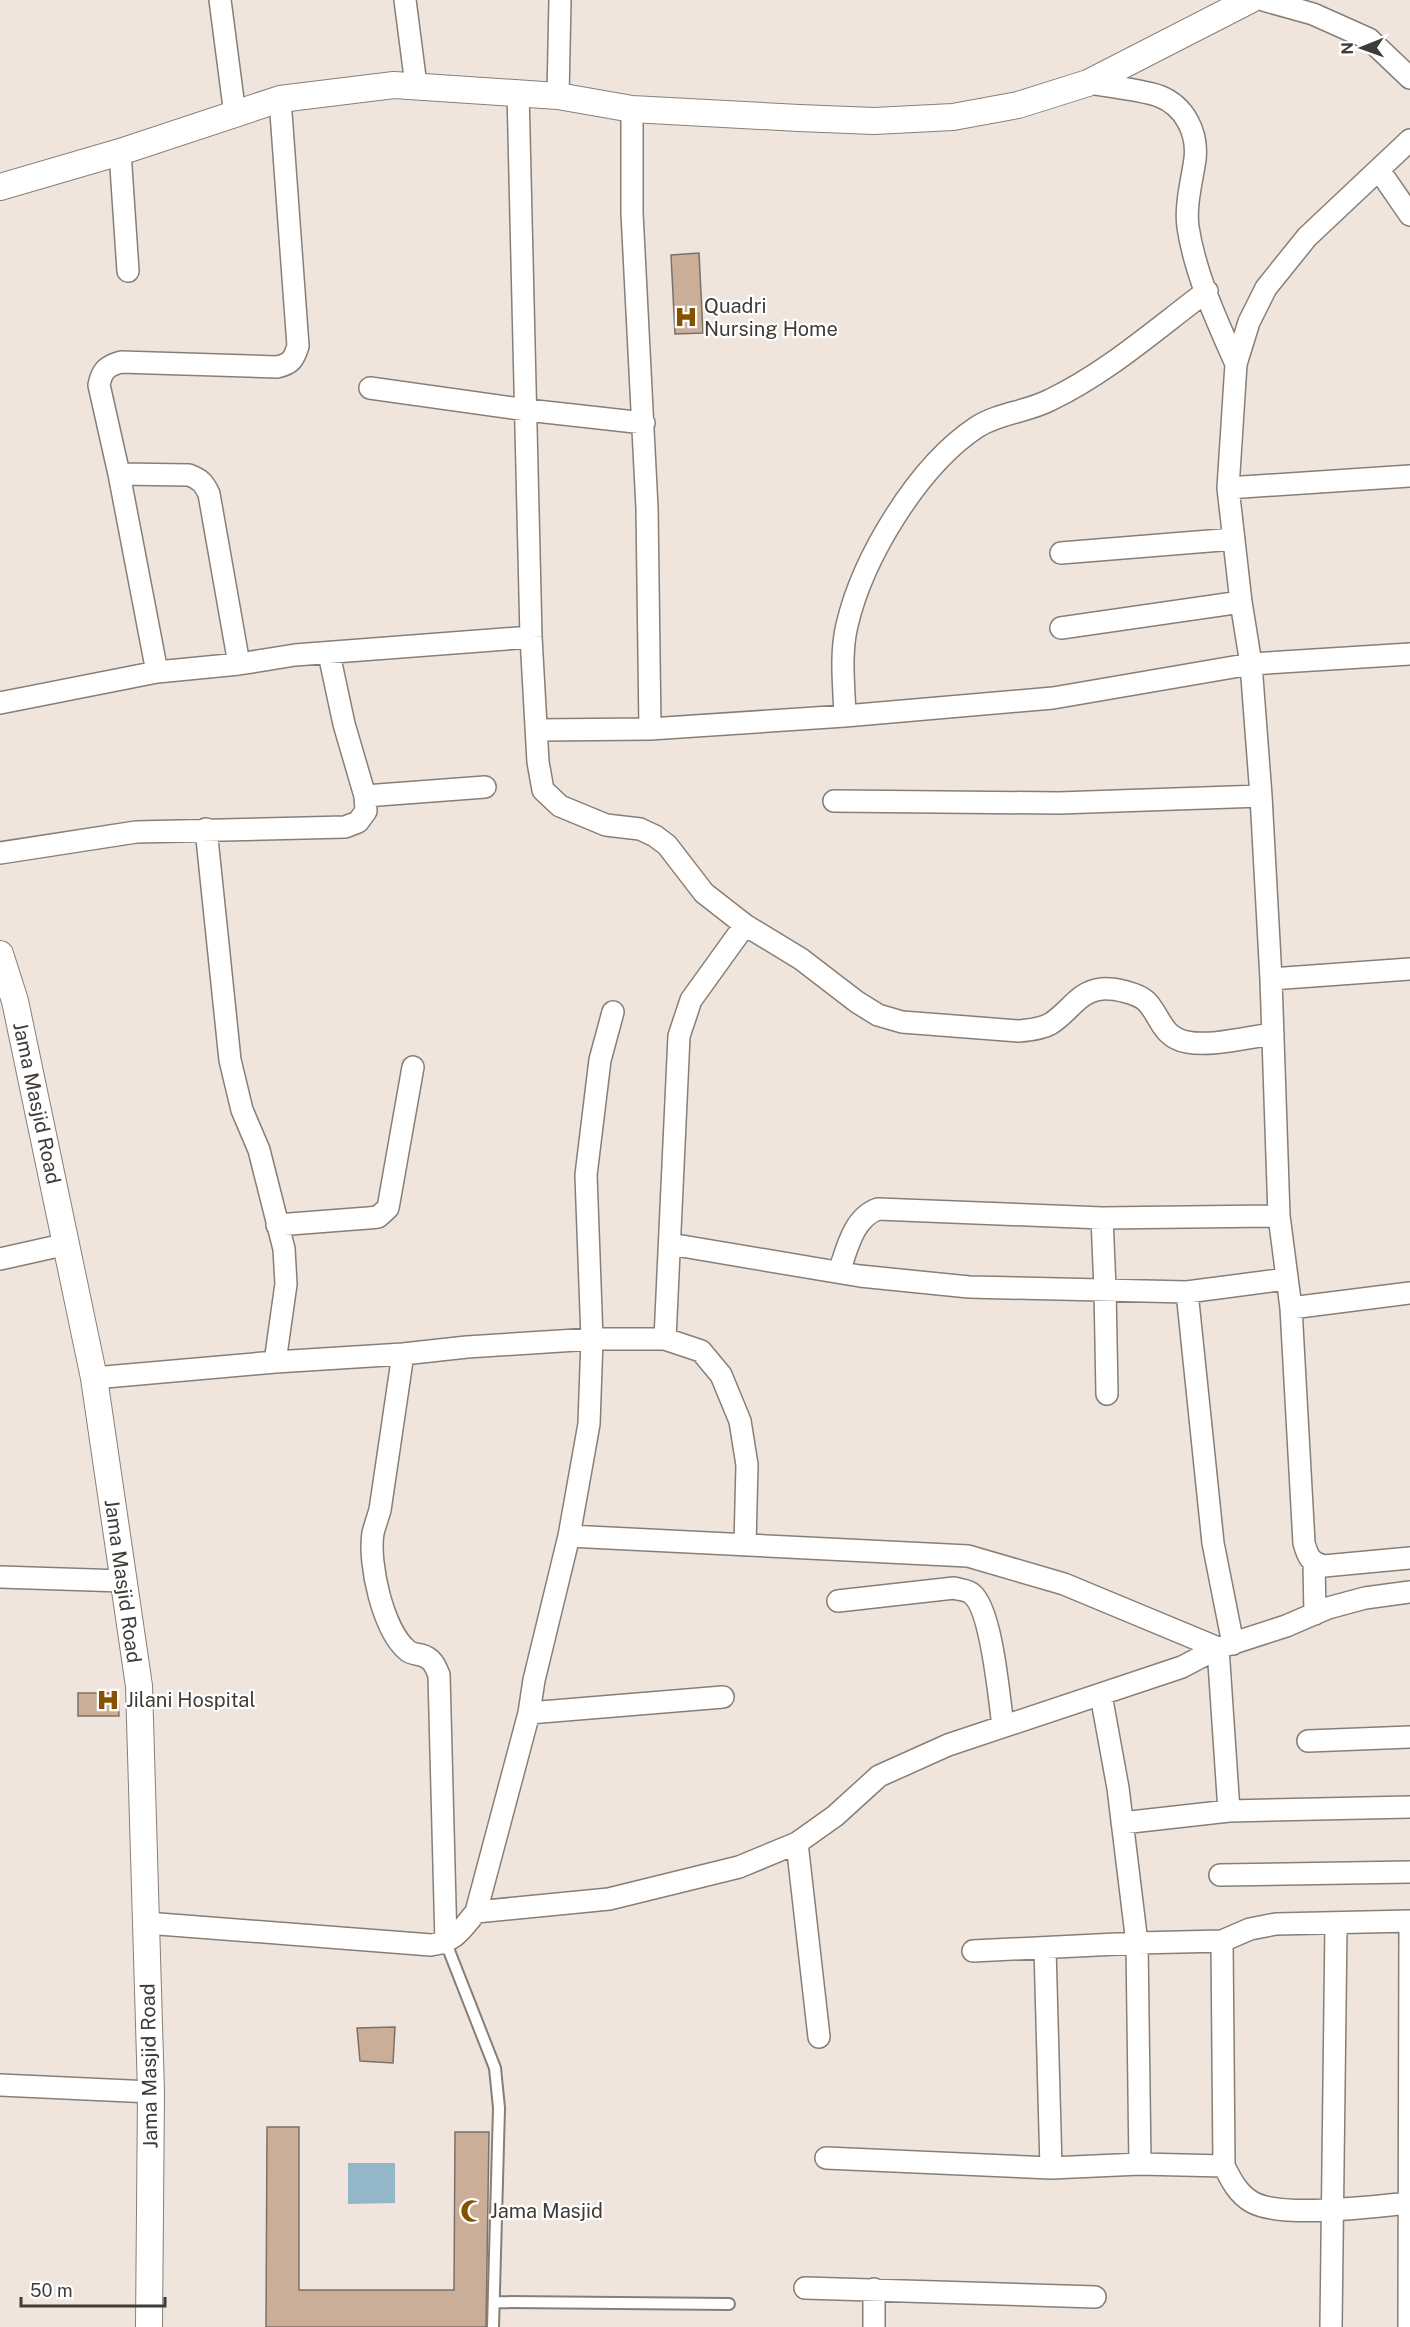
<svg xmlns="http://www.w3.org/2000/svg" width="1410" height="2327" viewBox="0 0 1410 2327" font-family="'Public Sans',sans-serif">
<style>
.water{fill:#93b6c8}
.building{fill:#caae97;stroke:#7b7169;stroke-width:1.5}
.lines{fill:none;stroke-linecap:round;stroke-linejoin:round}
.service-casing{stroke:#887e75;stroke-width:14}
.minor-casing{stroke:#887e75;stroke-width:24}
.tertiary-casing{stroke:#887e75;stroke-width:28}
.service{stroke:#fff;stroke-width:10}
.minor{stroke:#fff;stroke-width:21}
.tertiary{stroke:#fff;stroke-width:26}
.labels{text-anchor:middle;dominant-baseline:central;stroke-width:4.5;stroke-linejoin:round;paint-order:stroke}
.poi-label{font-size:20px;fill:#3f3b37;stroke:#fff;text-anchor:start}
.street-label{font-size:20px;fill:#3f3b37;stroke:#fff}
</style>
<rect width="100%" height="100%" fill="#f0e5dc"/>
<!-- water -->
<path class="water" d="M348 2163H395V2203L348 2204Z"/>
<!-- building -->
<path class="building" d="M699 253 703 333 675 334 671 255Z
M78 1693H118L119 1716H78Z
M395 2027 393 2063 360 2061 357 2028Z
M267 2127H299V2290H454L455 2132H489L486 2327H266Z"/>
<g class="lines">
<!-- service casing -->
<g class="service-casing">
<path id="service" d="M446 1943 495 2068 499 2108 493 2327
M494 2302 729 2304"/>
</g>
<!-- minor casing -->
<g class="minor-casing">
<path id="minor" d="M220 0 235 115
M405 0 416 85
M1263 0 1313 14 1369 39 1410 78
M1088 83C1107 86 1142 90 1159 96 1185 106 1198 133 1195 159 1192 181 1185 205 1188 227 1195 274 1217 321 1236 364
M518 92 531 637 538 762 543 790 560 806 606 825 640 829 655 836 667 845 704 893 745 925 801 959 857 1002 878 1015 902 1022 1019 1031C1029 1030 1041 1029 1050 1024 1069 1013 1078 991 1102 989 1114 988 1137 993 1146 1001 1161 1016 1161 1037 1187 1042 1211 1047 1248 1037 1273 1034
M558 96 560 0
M632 109V213L647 508 650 729
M1410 140 1307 237 1266 288 1249 322 1236 364 1228 488 1241 602 1251 664 1261 796 1271 979 1279 1216 1291 1308 1304 1543C1308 1557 1310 1562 1324 1566L1410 1558
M120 152 128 271
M1379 170 1410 215
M370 388 527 410 644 423
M119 474 189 475C200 479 204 483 209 494L239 664
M1228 488 1410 476
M1061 553 1234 539
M1061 628 1241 602
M329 654 344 724 365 796 485 787
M157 672 119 474 99 385C102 370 107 366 121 362L277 367C291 364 294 359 298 346L280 99
M0 703 157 672 239 664 295 655 531 637
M845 716C844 686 840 654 847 625 863 557 918 466 977 427 999 413 1027 412 1050 400 1107 373 1156 329 1207 291
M537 730 650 729 845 716 1053 698 1251 664 1410 654
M834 801 1059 803 1261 796
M206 829 230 1060 242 1110 259 1150 284 1249 286 1284 275 1362
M0 853 136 832 345 827 358 822 366 811 365 796
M1271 979 1410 969
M1102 1218 1105 1289 1107 1394
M277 1225 368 1218 378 1217 388 1208 413 1067
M670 1244 860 1276 969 1287 1187 1292 1286 1279
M0 1259 67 1244
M839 1272C847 1249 853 1218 878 1209L1102 1218 1279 1216
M1187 1292 1213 1543 1233 1644
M1291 1308 1410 1293
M665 1339 679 1036 691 1000 745 925
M403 1354 380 1510C378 1517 375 1525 373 1533 368 1563 383 1631 408 1651 412 1654 417 1654 421 1655 432 1658 435 1665 439 1675L446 1943
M94 1378 275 1362 403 1354 467 1347 592 1339H665L701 1351 721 1375 740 1421 747 1465 745 1545
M569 1536 968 1556 1064 1584 1218 1648 1229 1811
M1314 1563 1315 1614
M0 1577 123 1581
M838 1601 954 1588C960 1590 968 1590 972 1594 992 1610 999 1698 1003 1726
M1101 1695 1118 1788 1137 1943 1140 2164
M529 1713 723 1697
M1308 1741 1410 1737
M1122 1823 1229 1811 1410 1807
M797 1843 819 2037
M1220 1875 1410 1872
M476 1912 609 1899 739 1867 797 1843 835 1816 879 1776 948 1745 1182 1667 1218 1648 1286 1626 1328 1608 1365 1598 1410 1592
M146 1923 431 1945C456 1941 461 1930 476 1912L529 1713 534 1680 569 1536 589 1424 592 1339 586 1175 600 1060 613 1012
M1222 1941 1250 1929 1276 1924 1410 1921
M1045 1948 1051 2168
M973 1951 1137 1943 1222 1941 1224 2166
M0 2085 151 2092
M826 2158 1051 2168 1140 2164 1224 2166C1231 2180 1238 2194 1252 2202 1282 2219 1374 2206 1410 2203
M805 2288 1095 2297
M874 2327V2289
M1331 2327 1336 1924
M1409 2327 1410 1921"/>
</g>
<!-- tertiary casing -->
<g class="tertiary-casing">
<path id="tertiary" d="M0 187 120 152 280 99 394 85 558 96 632 109 799 118 874 121 953 117 1018 105 1088 83 1250 0
M0 954 15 1001 94 1378 139 1686 151 2092 149 2327"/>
</g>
<!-- service -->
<use href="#service" class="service"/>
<!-- minor -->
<use href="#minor" class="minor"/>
<!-- tertiary -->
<use href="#tertiary" class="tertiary"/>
</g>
<!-- icons -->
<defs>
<g id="hospital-bare" transform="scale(1.8)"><path d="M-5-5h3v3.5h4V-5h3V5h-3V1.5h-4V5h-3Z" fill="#875200" stroke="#fff" stroke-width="2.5" paint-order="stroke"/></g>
<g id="mosque-bare" transform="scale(1.8)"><path d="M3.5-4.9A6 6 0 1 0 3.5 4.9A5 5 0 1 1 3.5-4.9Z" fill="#875200" stroke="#fff" stroke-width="2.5" paint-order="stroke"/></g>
</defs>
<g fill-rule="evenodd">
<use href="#hospital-bare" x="686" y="317"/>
<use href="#hospital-bare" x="108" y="1700"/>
<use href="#mosque-bare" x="472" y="2211"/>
</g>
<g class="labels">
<!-- poi labels -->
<g class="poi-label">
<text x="704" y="306">Quadri<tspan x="704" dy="23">Nursing Home</tspan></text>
<text x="126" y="1700">Jilani Hospital</text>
<text x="490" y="2211">Jama Masjid</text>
</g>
<!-- street labels -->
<g class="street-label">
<text transform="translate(37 1103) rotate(78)">Jama Masjid Road</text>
<text transform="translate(123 1581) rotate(82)">Jama Masjid Road</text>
<text transform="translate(149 2066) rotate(-91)">Jama Masjid Road</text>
</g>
</g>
<!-- north arrow -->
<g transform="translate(1362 48) rotate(269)" stroke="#ffffff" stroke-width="4.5" paint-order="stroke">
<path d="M0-4.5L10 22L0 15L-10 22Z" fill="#3f3b37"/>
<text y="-9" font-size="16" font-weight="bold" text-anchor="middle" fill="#3f3b37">N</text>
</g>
<!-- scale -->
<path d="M21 2297v9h144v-9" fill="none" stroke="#3f3b37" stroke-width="3"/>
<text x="30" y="2297" font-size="18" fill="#3f3b37" stroke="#ffffff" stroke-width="4.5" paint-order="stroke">50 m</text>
</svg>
